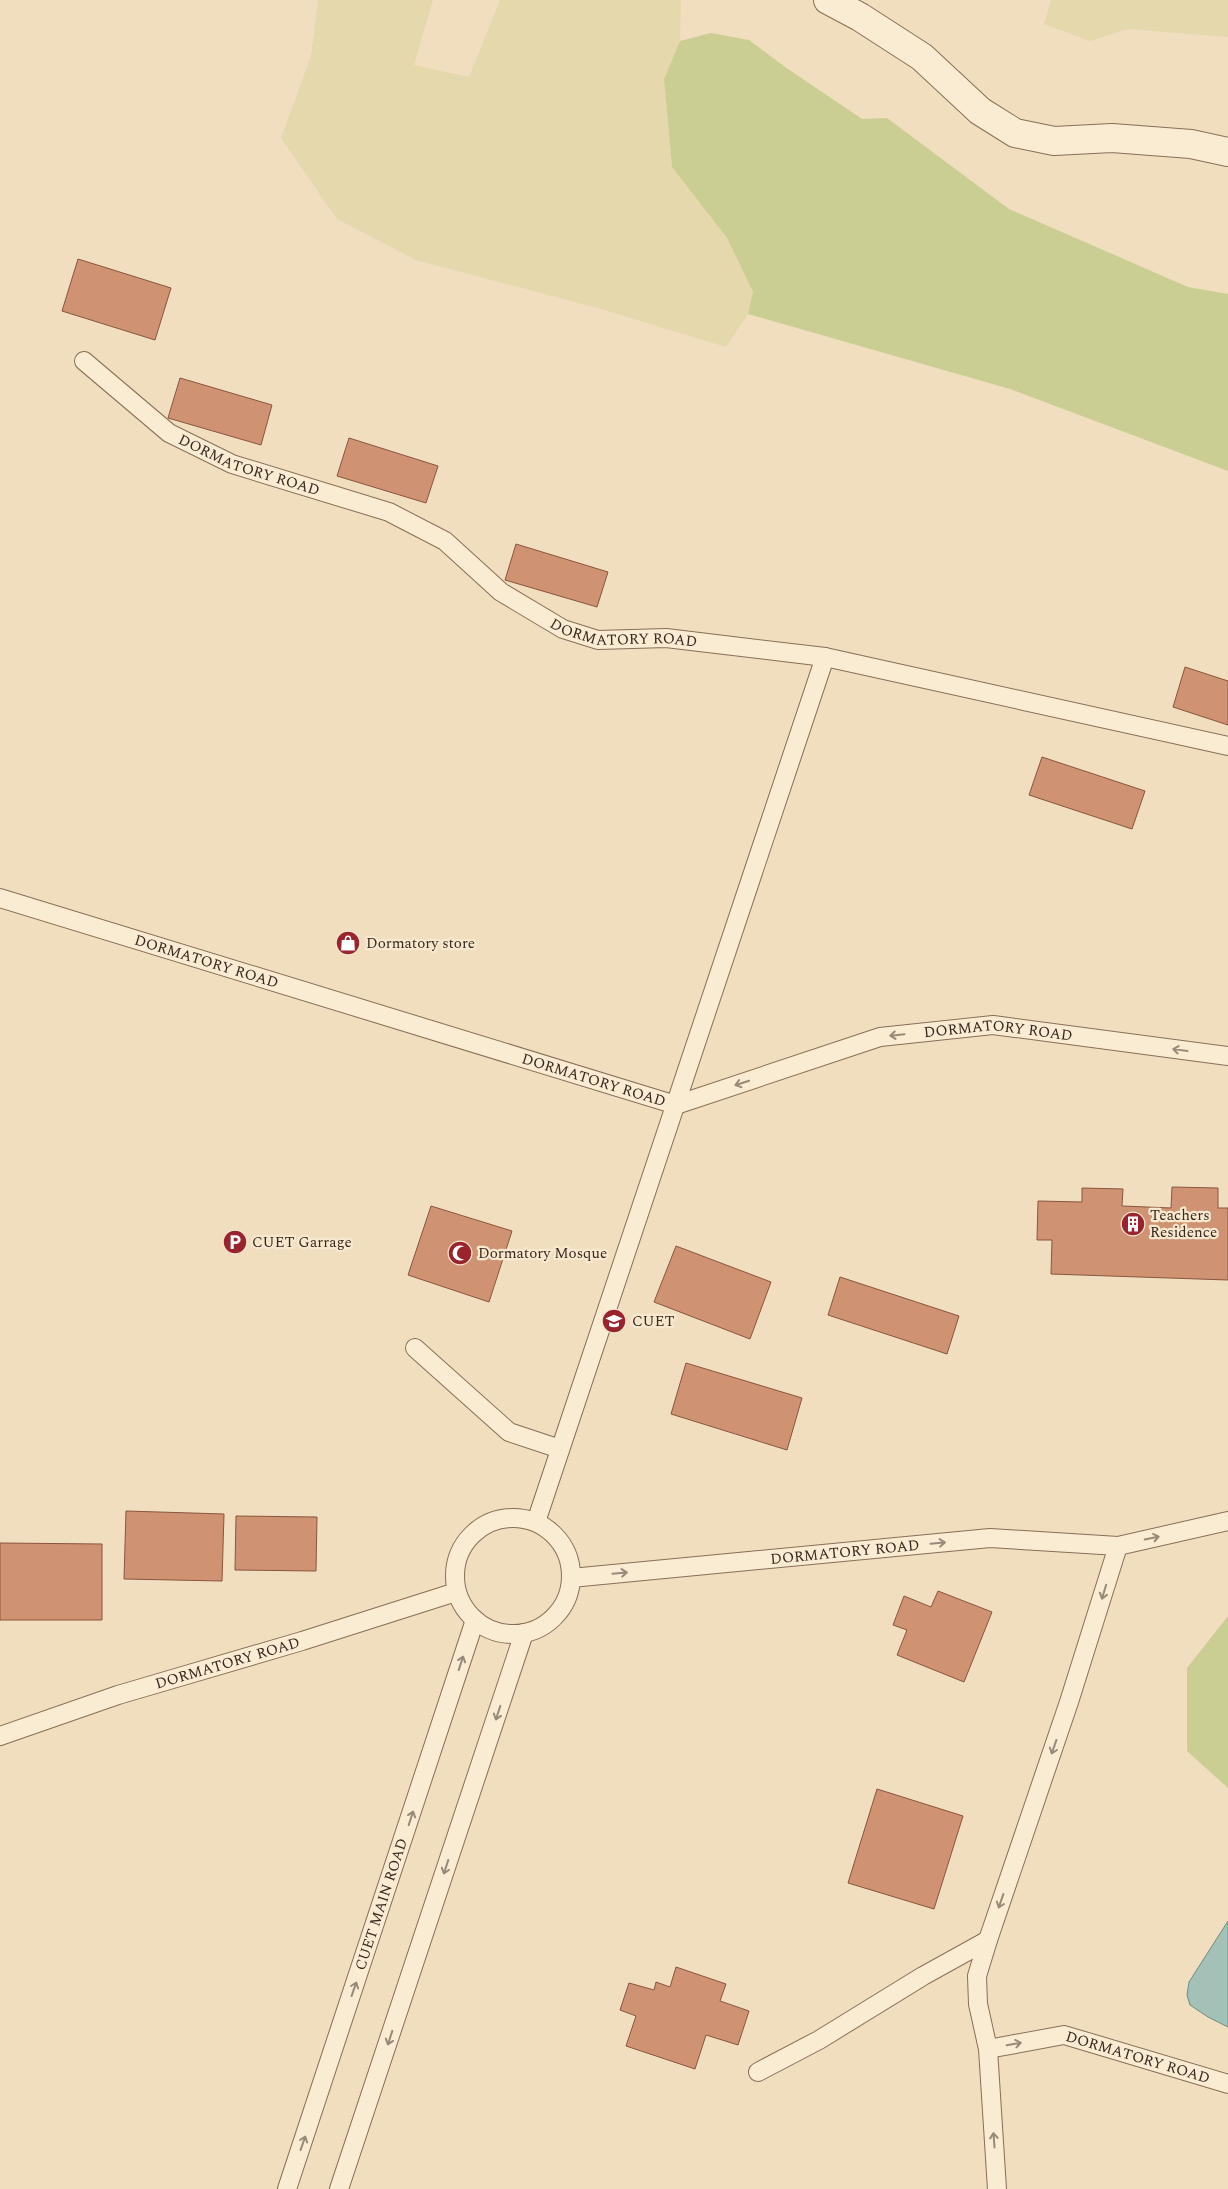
<svg xmlns="http://www.w3.org/2000/svg" width="1228" height="2189" viewBox="0 0 1228 2189" font-family="Spectral,serif">
<style>
.farmland{fill:#e5d8ac}
.green{fill:#cbce93}
.water{fill:#a3c1b6;stroke:#6a8f83}
.building{fill:#cf9374;stroke:#89553c}
.lines{fill:none;stroke-linecap:round;stroke-linejoin:round}
.service-casing{stroke:#896e57;stroke-width:20}
.minor-casing{stroke:#896e57;stroke-width:30}
.service{stroke:#faebd3;stroke-width:18}
.minor{stroke:#faebd3;stroke-width:28}
.oneway{stroke:#998978}
.labels{text-anchor:middle;dominant-baseline:central;stroke-width:4.5;stroke-linejoin:round;paint-order:stroke}
.street-label{font-size:15px;fill:#38271c;stroke:#f7e8cf}
.poi-label{font-size:15px;fill:#38271c;stroke:#f7e8cf;text-anchor:start}
</style>
<rect width="100%" height="100%" fill="#f0debf"/>
<!-- farmland -->
<path class="farmland" d="M318 0H433L414 65 469 77 500 0H681L680 41 664 79 672 167 727 238 753 292 748 314 726 347 601 309 416 260 337 219 281 138 311 56Z
M1051 0H1228V37L1128 29 1090 41 1044 24Z"/>
<!-- green -->
<path class="green" d="M711 33 749 40 788 69 862 119 887 118 1009 209 1188 287 1228 294V471L1010 389 748 314 753 292 727 238 672 167 664 79 680 41Z
M1228 1616V1788L1187 1751V1668Z"/>
<!-- water -->
<path class="water" d="M1228 1921V2027L1208 2017 1190 2005 1187 1995 1189 1982Z"/>
<!-- building -->
<path class="building" d="M78 259 171 288 155 340 62 311Z
M180 378 272 405 261 445 168 418Z
M349 438 438 466 426 503 337 476Z
M516 544 608 572 597 607 505 580Z
M1185 667 1228 681V725L1173 707Z
M1042 757 1145 791 1132 829 1029 795Z
M1172 1187 1218 1188V1208H1228V1280L1051 1274 1052 1240H1037L1038 1201 1082 1202V1188L1123 1189 1122 1206 1171 1208Z
M431 1206 512 1231 489 1302 408 1275Z
M676 1246 771 1282 750 1339 654 1302Z
M840 1277 959 1316 947 1354 828 1315Z
M686 1363 802 1398 787 1450 671 1414Z
M126 1511 224 1514 222 1581 124 1579Z
M236 1516 317 1517 316 1571 235 1570Z
M0 1543 102 1544V1620H0Z
M938 1591 992 1612 964 1682 897 1655 907 1630 893 1625 904 1596 931 1607Z
M877 1789 963 1816 934 1909 848 1883Z
M676 1967 726 1984 720 2001 749 2011 738 2045 706 2035 695 2069 626 2046 636 2016 620 2010 629 1983 654 1990 656 1982 670 1987Z"/>
<g class="lines">
<!-- service casing -->
<g class="service-casing">
<g id="service">
<path id="s1" d="M84 361 169 433 232 464 389 512 445 541 501 592 563 629 598 640 666 638 825 657 1228 746"/>
<path id="s2" d="M0 898 676 1105 880 1037 993 1025 1228 1056"/>
<path d="M415 1348 509 1432 560 1449"/>
<circle cx="513" cy="1576" r="58"/>
<path d="M536 1522 825 657"/>
<path id="s3" d="M1118 1546 1069 1702 988 1940 977 1976 978 2004 988 2049 1064 2035 1228 2084"/>
<path id="s4" d="M571 1578 990 1538 1118 1546 1228 1521"/>
<path id="s5" d="M0 1736 118 1695 302 1641 456 1592"/>
<path d="M988 2049 997 2189"/>
<path d="M758 2072 819 2040 923 1976 988 1940"/>
<path id="s6" d="M287 2189 475 1620"/>
<path d="M339 2189 524 1633"/>
</g>
</g>
<!-- minor casing -->
<g class="minor-casing">
<path id="minor" d="M828 0 860 17 922 57 980 111 1015 133 1054 141 1112 138 1191 144 1228 152"/>
</g>
<!-- service -->
<use href="#service" class="service"/>
<!-- minor -->
<use href="#minor" class="minor"/>
</g>
<!-- one-way arrows -->
<defs><path id="oneway-shaft" d="M-6 0H5M1.5-3L5.5 0L1.5 3" fill="none" stroke-width="1.6" stroke-linecap="round" stroke-linejoin="round" transform="scale(1.25)"/></defs>
<g class="oneway">
<use href="#oneway-shaft" transform="translate(897 1035) rotate(174)"/>
<use href="#oneway-shaft" transform="translate(1180 1050) rotate(-172)"/>
<use href="#oneway-shaft" transform="translate(742 1083) rotate(162)"/>
<use href="#oneway-shaft" transform="translate(1152 1538) rotate(-12)"/>
<use href="#oneway-shaft" transform="translate(938 1543) rotate(-5)"/>
<use href="#oneway-shaft" transform="translate(620 1573) rotate(-5)"/>
<use href="#oneway-shaft" transform="translate(1104 1592) rotate(107)"/>
<use href="#oneway-shaft" transform="translate(461 1663) rotate(-72)"/>
<use href="#oneway-shaft" transform="translate(498 1713) rotate(108)"/>
<use href="#oneway-shaft" transform="translate(1054 1747) rotate(109)"/>
<use href="#oneway-shaft" transform="translate(411 1818) rotate(-72)"/>
<use href="#oneway-shaft" transform="translate(446 1867) rotate(108)"/>
<use href="#oneway-shaft" transform="translate(1001 1901) rotate(109)"/>
<use href="#oneway-shaft" transform="translate(354 1989) rotate(-71)"/>
<use href="#oneway-shaft" transform="translate(390 2038) rotate(108)"/>
<use href="#oneway-shaft" transform="translate(1014 2044) rotate(-10)"/>
<use href="#oneway-shaft" transform="translate(994 2140) rotate(-94)"/>
<use href="#oneway-shaft" transform="translate(303 2143) rotate(-71)"/>
</g>
<!-- icons -->
<defs>
<g id="shop-disc" transform="scale(1.25)"><circle r="9.5" fill="#9a242e" stroke="#f7e8cf"/><path d="M-5-2.5h2.3a2.7 3.5 0 0 1 5.4 0H5L5.5 6h-11ZM-1.5-2.5h3a1.5 2.3 0 0 0-3 0Z" fill="#fff"/></g>
<g id="building-disc" transform="scale(1.25)"><circle r="9.5" fill="#9a242e" stroke="#f7e8cf"/><path d="M-4-6H4V6H1V3H-1V6H-4ZM-2.5-4.3h1.7v1.8h-1.7ZM.8-4.3h1.7v1.8H.8ZM-2.5-1h1.7V.8h-1.7ZM.8-1h1.7V.8H.8Z" fill="#fff"/></g>
<g id="parking-disc" transform="scale(1.25)"><circle r="9.5" fill="#9a242e" stroke="#f7e8cf"/><path d="M-3.5-5.5H1a3.5 3.5 0 0 1 0 7H-1V5.5H-3.5ZM-1-3.4V-.6H.8a1.4 1.4 0 0 0 0-2.8Z" fill="#fff"/></g>
<g id="mosque-disc" transform="scale(1.25)"><circle r="9.5" fill="#9a242e" stroke="#f7e8cf"/><path d="M3.5-4.9A6 6 0 1 0 3.5 4.9A5 5 0 1 1 3.5-4.9Z" fill="#fff"/></g>
<g id="university-disc" transform="scale(1.25)"><circle r="9.5" fill="#9a242e" stroke="#f7e8cf"/><path d="M0-5L7-2L0 1L-7-2ZM-4 1L0 2.5L4 1V4Q0 6-4 4Z" fill="#fff"/></g>
</defs>
<g fill-rule="evenodd">
<use href="#shop-disc" x="348" y="943"/>
<use href="#building-disc" x="1133" y="1224"/>
<use href="#parking-disc" x="235" y="1242"/>
<use href="#mosque-disc" x="460" y="1253"/>
<use href="#university-disc" x="614" y="1321"/>
</g>
<g class="labels">
<!-- street labels -->
<g class="street-label">
<text stroke="none"><textPath href="#s1" startOffset="198">DORMATORY ROAD</textPath></text>
<text stroke="none"><textPath href="#s1" startOffset="618">DORMATORY ROAD</textPath></text>
<text stroke="none"><textPath href="#s2" startOffset="216">DORMATORY ROAD</textPath></text>
<text stroke="none"><textPath href="#s2" startOffset="1041">DORMATORY ROAD</textPath></text>
<text stroke="none"><textPath href="#s2" startOffset="621">DORMATORY ROAD</textPath></text>
<text stroke="none"><textPath href="#s4" startOffset="275">DORMATORY ROAD</textPath></text>
<text stroke="none"><textPath href="#s5" startOffset="239">DORMATORY ROAD</textPath></text>
<text stroke="none"><textPath href="#s6" startOffset="300">CUET MAIN ROAD</textPath></text>
<text stroke="none"><textPath href="#s3" startOffset="681">DORMATORY ROAD</textPath></text>
</g>
<!-- poi labels -->
<g class="poi-label">
<text x="366" y="943">Dormatory store</text>
<text x="1150" y="1215">Teachers<tspan x="1150" dy="17">Residence</tspan></text>
<text x="252" y="1242">CUET Garrage</text>
<text x="478" y="1253">Dormatory Mosque</text>
<text x="632" y="1321">CUET</text>
</g>
</g>
</svg>
